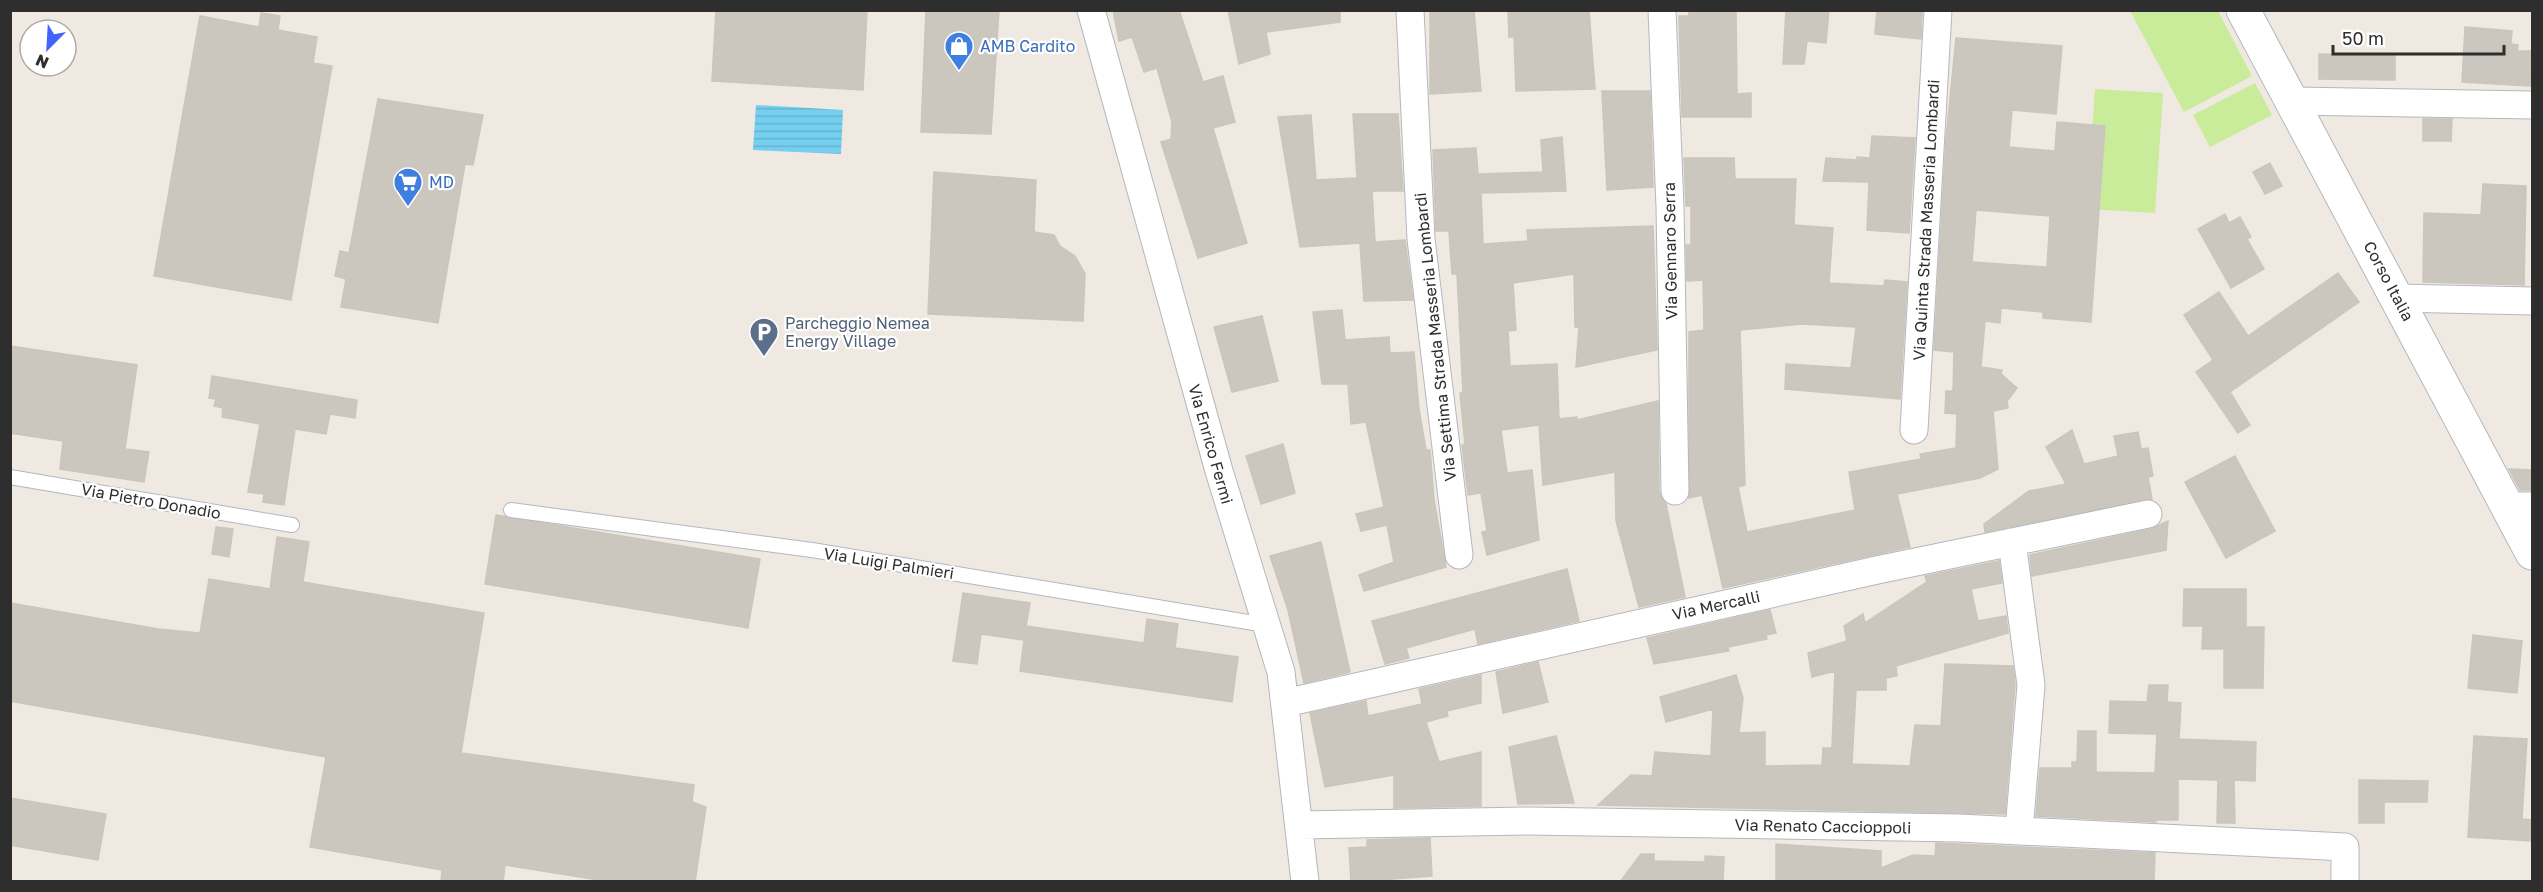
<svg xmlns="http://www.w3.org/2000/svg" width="2543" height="892" viewBox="0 0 2543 892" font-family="'Golos Text',sans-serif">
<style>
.pitch{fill:#c9ec9a}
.water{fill:url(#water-rules)}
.building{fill:#cbc7bf;stroke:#cbc5ba;stroke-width:1.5;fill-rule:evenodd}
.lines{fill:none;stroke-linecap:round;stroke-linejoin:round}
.lane-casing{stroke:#b4b7c1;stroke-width:16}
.street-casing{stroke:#b4b7c1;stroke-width:29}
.secondary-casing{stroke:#b4b7c1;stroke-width:35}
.lane{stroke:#fff;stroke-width:14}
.street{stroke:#fff;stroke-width:27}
.secondary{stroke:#fff;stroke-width:33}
.labels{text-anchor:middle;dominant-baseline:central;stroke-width:4.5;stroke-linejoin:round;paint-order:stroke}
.shop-label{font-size:16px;fill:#366cbe;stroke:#fff;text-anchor:start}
.street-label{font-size:16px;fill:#2e2e2e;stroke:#fff}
.service-label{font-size:16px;fill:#4e5e75;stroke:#fff;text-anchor:start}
</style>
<defs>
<pattern id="water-rules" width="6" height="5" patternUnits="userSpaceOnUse" patternTransform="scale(1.5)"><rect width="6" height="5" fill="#75cff0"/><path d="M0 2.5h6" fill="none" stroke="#66b2ce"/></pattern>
</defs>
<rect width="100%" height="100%" fill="#efe9e1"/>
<!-- pitch -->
<path class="pitch" d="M2130 11H2218L2252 76 2184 112Z
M2255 83 2272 115 2210 147 2193 115Z
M2095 89 2163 93 2155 213 2087 209Z"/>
<!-- water -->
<path class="water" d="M756 105 843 110 841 154 753 150Z"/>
<!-- building -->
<path class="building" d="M716 10H867L863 90 712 81Z
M926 10H999L991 134 921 132Z
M1113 10H1179L1203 82 1223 76 1235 122 1213 128 1247 243 1198 258 1161 142 1171 139 1172 122 1157 68 1144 72 1132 37 1119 41Z
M1228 10H1340V22L1266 32 1270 54 1239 64Z
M1430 10H1474L1481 91 1430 94Z
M1508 10H1589L1595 89 1516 91 1514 37H1509Z
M1689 10H1736L1737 94 1751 93V117H1682L1679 16H1689Z
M1786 10H1829L1826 43 1807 41 1804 64H1783Z
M1877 10H1922L1921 39 1875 34Z
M261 13 280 16 278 30 317 37 313 63 332 66 291 300 154 276 200 16 259 27Z
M2465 27 2512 31 2511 44 2518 45 2517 51H2532L2530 86 2462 82Z
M1956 38 2062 46 2056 114 2012 110 2009 147 2055 151 2057 122 2105 126 2091 322 2043 318V312L2001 308 2000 323 1985 321 1981 367 2002 370 2001 374 2017 388 2007 401 2008 408 1993 411 1998 469 1980 478 1897 494 1910 547 1723 588 1702 495 1689 498V332L1704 330 1703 280 1687 281 1686 245H1691V206H1686L1684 158H1734L1735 179H1796L1794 225 1833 228 1829 283 1884 286 1885 280 1907 282 1900 399 1785 389 1786 364 1851 368 1856 327 1802 324 1740 330 1745 485 1738 487 1747 532 1855 510 1849 472 1921 459 1920 454 1956 448 1957 414 1945 413 1946 391H1953L1954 352 1934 350 1946 139ZM1976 210 2050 216 2047 267 1972 262Z
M2319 54 2395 55V80L2319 79Z
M1602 91H1650L1653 187 1607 190Z
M378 99 483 115 473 165 465 164 438 323 341 307 346 279 335 276 340 251 349 253Z
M1353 114H1398L1403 191H1372L1375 242 1300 247 1278 117 1311 115 1316 180 1357 178Z
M2423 119H2452L2451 141H2423Z
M1872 136 1915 138 1909 233 1867 230 1869 182 1823 181 1826 158 1857 160V157L1870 158Z
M1562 137 1566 191 1481 193 1483 244 1528 241 1527 230 1653 226 1657 350 1576 367 1579 327H1575L1574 274 1513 283 1516 330 1508 331 1510 366 1557 364 1559 419 1577 417V420L1658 401 1659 491 1666 504 1685 597 1639 607 1616 521 1615 472 1543 485 1539 425 1501 430 1507 473 1532 470 1539 540 1487 555 1482 532 1487 531 1481 493 1468 495 1462 445H1465L1460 393H1463L1457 274H1452L1449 231H1436L1433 150 1476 148 1478 174 1543 172 1541 140Z
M2270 163 2282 186 2265 194 2253 172Z
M934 172 1036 180 1034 232 1054 235 1060 246 1075 256 1085 274 1083 321 928 314Z
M2483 184 2526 186 2524 285 2423 282 2424 213 2481 215Z
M2225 214 2229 223 2240 217 2251 237 2247 239 2264 269 2231 288 2198 229Z
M1405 240 1413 300 1364 301 1360 243Z
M2338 273 2359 302 2230 392 2250 425 2238 433 2196 372 2213 360 2184 315 2219 292 2248 336Z
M1342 310 1345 340 1389 337 1390 353 1414 352 1419 409 1426 450H1430L1434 500 1446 567 1364 591 1359 575 1394 562 1387 525 1361 531 1356 514 1384 507 1366 422 1351 424 1348 384H1322L1313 312Z
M1262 316 1278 381 1232 392 1214 327Z
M10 346 137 365 125 449 149 452 144 482 60 469 63 441 10 433Z
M212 376 357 400 355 418 330 414 326 434 295 429 284 505 263 502 264 494 248 492 260 424 222 417 223 408 214 406 216 399 209 398Z
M2072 430 2084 464 2118 456 2114 436 2138 432 2141 449 2148 448 2153 476 2148 477 2152 499 1985 532 1984 524 2029 491 2066 484 2046 447Z
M1283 444 1295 493 1261 504 1246 456Z
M2235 456 2275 531 2226 558 2185 482Z
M2509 469 2532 470V490H2520Z
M496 515 760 559 748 628 485 584Z
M2168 521 2166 550 2032 576 2030 555 2151 529Z
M216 527 233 529 229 557 212 554Z
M277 537 309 542 303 582 484 613 461 753 694 785 692 802 706 807 695 882H611L505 865 503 882H441L442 870 310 847 326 757 10 701V603L158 629 200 633 209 579 270 589Z
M1321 542 1350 672 1304 683 1288 610 1270 556Z
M1999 561 2002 583 1971 589 1978 621 2006 616 2008 633 1896 666 1897 676 1886 678V690H1856L1852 764 1910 766 1915 725 1941 726 1945 664 2013 666 2015 685 2005 814 1598 805 1631 775 1652 776 1655 752 1711 756 1713 709 1666 722 1660 697 1736 675 1743 698 1739 733 1765 732V766L1822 765 1823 748H1832L1835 671 1812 677 1808 653 1847 641 1844 626 1863 614 1865 623 1927 582 1925 576Z
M1567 569 1579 621 1478 644 1475 629 1406 648 1409 658 1385 664 1372 621Z
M2184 589H2246V627H2264L2263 688H2224V649H2202L2203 626H2183Z
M963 593 1030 603 1026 626 1144 643 1147 619 1178 624 1175 648 1238 657 1232 702 1020 671 1024 640 981 634 977 664 953 661Z
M1770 610 1776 633 1766 635 1767 639 1728 647 1729 651 1654 664 1647 638Z
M2473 635 2522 641 2517 693 2468 688Z
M1538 662 1548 702 1503 713 1496 672Z
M1481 675V703L1447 711 1448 716 1426 722 1439 762 1481 752V806L1394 808V775L1325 787 1310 713 1366 701 1368 716 1422 704 1419 689Z
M2149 685H2168L2167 702 2181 703 2179 739 2256 742 2255 781 2234 780 2235 823H2217L2218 780 2178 779V820H2156V822L2036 816 2040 768H2072V762H2077L2078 731H2096V772L2155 773 2157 734 2109 733 2110 701 2147 702Z
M1556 736 1574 803 1518 804 1509 747Z
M2474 736 2527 739 2522 819 2532 820V841L2468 837Z
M2359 780 2428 781 2427 802H2384V823H2359Z
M10 798 106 814 98 860 10 845Z
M1430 838 1432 876 1351 882 1349 848 1367 847V840Z
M1936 843 2155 853 2154 882H1776V844L1881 851V868L1913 855 1935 856Z
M1641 854H1654V861L1705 862V856L1724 857 1723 882H1620Z"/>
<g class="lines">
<!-- lane casing -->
<g class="lane-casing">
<path id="lane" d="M10 477 292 525
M511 510 812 550 1266 625"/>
</g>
<!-- street casing -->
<g class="street-casing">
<path id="street" d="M1091 10 1219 471 1281 672 1305 882
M1410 10 1421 239 1459 555
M1662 10 1670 207 1675 491
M2293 101 2532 105
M2397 298 2532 301
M1914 430 1938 10
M2509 506H2532
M2012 542 2031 685 2019 831
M1285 703 1877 570 2148 514
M1300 825 1529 821 1959 828 2345 847V882"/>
</g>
<!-- secondary casing -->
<g class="secondary-casing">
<path id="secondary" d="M2243 10 2532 553"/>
</g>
<!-- lane -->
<use href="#lane" class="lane"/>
<!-- street -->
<use href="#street" class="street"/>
<!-- secondary -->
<use href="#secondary" class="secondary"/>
</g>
<!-- icons -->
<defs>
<g id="shop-pin" transform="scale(1.5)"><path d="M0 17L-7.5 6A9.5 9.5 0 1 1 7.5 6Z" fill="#3f7fe0" stroke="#fff"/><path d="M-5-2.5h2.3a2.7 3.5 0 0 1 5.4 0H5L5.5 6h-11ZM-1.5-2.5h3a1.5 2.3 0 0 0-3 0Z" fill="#fff"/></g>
<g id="supermarket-pin" transform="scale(1.5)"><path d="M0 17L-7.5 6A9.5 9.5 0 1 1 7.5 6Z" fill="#3f7fe0" stroke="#fff"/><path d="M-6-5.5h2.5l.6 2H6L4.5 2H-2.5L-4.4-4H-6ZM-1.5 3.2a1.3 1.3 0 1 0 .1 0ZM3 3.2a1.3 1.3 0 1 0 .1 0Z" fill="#fff"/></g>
<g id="parking-pin" transform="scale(1.5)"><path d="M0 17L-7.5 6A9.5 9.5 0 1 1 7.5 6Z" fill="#5c6f8a" stroke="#fff"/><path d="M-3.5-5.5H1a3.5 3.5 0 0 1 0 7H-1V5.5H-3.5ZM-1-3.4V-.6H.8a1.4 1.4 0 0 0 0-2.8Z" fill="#fff"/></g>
</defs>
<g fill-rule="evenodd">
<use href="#shop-pin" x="959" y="46"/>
<use href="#supermarket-pin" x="408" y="182"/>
<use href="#parking-pin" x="764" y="332"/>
</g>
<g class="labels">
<!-- shop labels -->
<g class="shop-label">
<text x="980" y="46">AMB Cardito</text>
<text x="429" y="182">MD</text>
</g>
<!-- street labels -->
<g class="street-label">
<text transform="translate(1926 220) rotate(-87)">Via Quinta Strada Masseria Lombardi</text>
<text transform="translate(1670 251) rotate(-91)">Via Gennaro Serra</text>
<text transform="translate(2389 281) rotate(62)">Corso Italia</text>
<text transform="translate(1435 337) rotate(-96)">Via Settima Strada Masseria Lombardi</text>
<text transform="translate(1211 444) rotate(74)">Via Enrico Fermi</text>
<text transform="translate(151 501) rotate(10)">Via Pietro Donadio</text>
<text transform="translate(889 563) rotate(9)">Via Luigi Palmieri</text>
<text transform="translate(1716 605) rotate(-12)">Via Mercalli</text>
<text transform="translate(1823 826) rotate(1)">Via Renato Caccioppoli</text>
</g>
<!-- service labels -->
<g class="service-label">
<text x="785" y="323">Parcheggio Nemea<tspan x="785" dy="18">Energy Village</tspan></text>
</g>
</g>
<!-- border -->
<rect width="2543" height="892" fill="none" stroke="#2e2e2e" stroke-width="24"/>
<!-- north arrow -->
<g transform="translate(48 48) rotate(204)"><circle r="28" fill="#ffffff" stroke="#ababab" stroke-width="1.5"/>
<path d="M0-4.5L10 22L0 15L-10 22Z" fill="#4264fb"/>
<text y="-9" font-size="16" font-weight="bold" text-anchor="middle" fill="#2e2e2e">N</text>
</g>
<!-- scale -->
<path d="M2333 45v9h171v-9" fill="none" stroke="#2e2e2e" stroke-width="3"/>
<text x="2342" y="45" font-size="18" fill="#2e2e2e" stroke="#ffffff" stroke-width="4.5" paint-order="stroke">50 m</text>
</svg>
